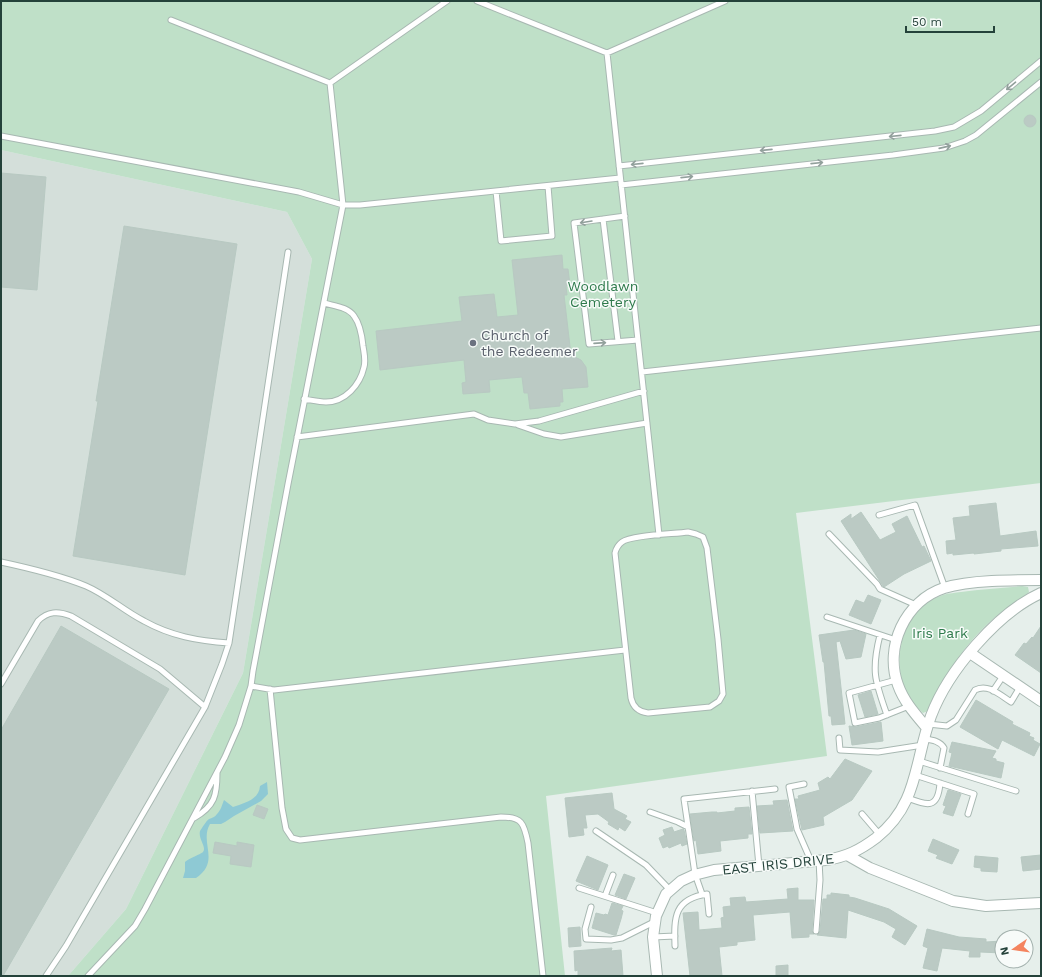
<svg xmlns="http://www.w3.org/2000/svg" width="1042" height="977" viewBox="0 0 1042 977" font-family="'Work Sans',sans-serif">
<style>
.built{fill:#d4dfda}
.green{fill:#bfe0c8}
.water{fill:#8ec9d4}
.building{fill:#bbcac4;stroke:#b8c9c2}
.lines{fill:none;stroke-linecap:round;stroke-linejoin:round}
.service-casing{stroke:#a8b8b2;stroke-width:7}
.minor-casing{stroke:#a8b8b2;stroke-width:12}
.service{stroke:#fff;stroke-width:5}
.minor{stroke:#fff;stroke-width:10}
.oneway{stroke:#92a09c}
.worship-dot{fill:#6b7280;stroke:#f7fbf9;stroke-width:1.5}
.labels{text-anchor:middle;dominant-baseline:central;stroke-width:3;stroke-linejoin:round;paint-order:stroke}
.park-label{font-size:14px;fill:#2d7a4b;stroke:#f7fbf9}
.worship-label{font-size:14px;fill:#5b616d;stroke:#f7fbf9;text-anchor:start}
.street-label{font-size:14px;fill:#24423a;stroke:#f7fbf9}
</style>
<rect width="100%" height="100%" fill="#e6efeb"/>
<!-- built -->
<path class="built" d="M1 150 287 212 312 259 243 673 126 909 68 976H1Z"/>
<!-- green -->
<path class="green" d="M1 1H1041V483L796 513 827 756 546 796 565 976H68L126 909 243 673 312 259 287 212 1 150Z
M1022 586 1028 587 1029 592C1018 602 1005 609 994 618 965 643 944 676 928 711L923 713C884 683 895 610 943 595 949 593 955 593 961 592 981 589 1002 588 1022 586Z"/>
<!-- water -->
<path class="water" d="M267 782 268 794 261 801 234 816 225 822 221 824H210C199 843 221 861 196 878H183L185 871V862C188 859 203 853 203 852 207 847 198 839 200 831 202 828 206 821 209 819 212 818 215 817 217 814 221 810 222 805 224 800L233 807C244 803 259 800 260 786Z"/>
<!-- building -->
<path class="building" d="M1024 121a6 6 0 1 1 12 0a6 6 0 1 1-12 0Z
M1 173 46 177 37 290 1 287Z
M124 226 237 244 185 575 73 556 98 401H96Z
M562 255 563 269H568L570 285 566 286 567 295H564L571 355 581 360 586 367 588 387 562 389 563 402H560V406L530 409 528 393H524L522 377 489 380 490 392 463 394 462 383 466 382 464 360 380 370 376 331 462 321 459 297 494 294 497 317 518 315 512 260Z
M996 503 1000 536 1036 531 1038 546 1001 549V551L974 554V553L953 555V553L947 554 946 541 956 540 953 518 970 516 969 506Z
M861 512 880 540 896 532 892 524 907 516 922 547 924 546 931 561 904 574 884 587 883 586 841 521 851 514V519Z
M868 595 881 600 871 624 849 615 856 600 864 603Z
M61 626 169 689 3 976H1V730Z
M1041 626V673L1015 655 1024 643 1026 644 1032 637 1033 638Z
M854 630 866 634 861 657 846 659 840 641 836 642 845 724 832 725 831 716H829L824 662H823L819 635Z
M871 691 878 714 865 717 858 695Z
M976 700 1013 722 1012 724 1030 733 1029 736 1034 738 1033 740 1040 744 1034 756 1002 740 998 749 960 727Z
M881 722 883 741 852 745 849 726 856 727Z
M952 742 996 751 992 758 996 759V761L1004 763 1001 778 949 766 952 753 949 752Z
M845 759 872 771 852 800 823 817 824 825 802 830 795 799H799L798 796 820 790 818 783 828 777 830 779Z
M948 790 961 794 953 816 943 813 946 806 943 805Z
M612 793 614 809 627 816 625 819 631 822 625 831 619 827 618 830 608 824 609 822 598 814 585 815 587 828H583L584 835 569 837 565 798Z
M787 800 793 831 760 833 757 806 774 805 773 801Z
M257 805 268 809 264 819 253 815Z
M749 807 752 834H748V838L720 841 721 851 698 854 696 840 694 841 690 814 712 812H717V813L735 811V808Z
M672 827 674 832 683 829 684 830 687 844 682 846 681 843 669 848 668 846 663 848 659 838 665 835 663 830Z
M933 839 959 850 952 864 936 858 938 855 928 851Z
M215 842 237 846V842L254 845 251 867 230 864 231 856 213 853Z
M1041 855V869L1023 871 1021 857Z
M587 856 608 865 598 890 576 881Z
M975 856 998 858 997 872 981 871V868L974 867Z
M624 874 635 878 626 899 615 895Z
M798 888V900H814L812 931 814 934H809V937L792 938 790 912 753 915 755 940 737 942V945L719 947 722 976H690L683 913 698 912 699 930 722 928 721 918 724 917 723 907 731 906 730 898 745 897 746 902 788 899 787 889Z
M831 893 849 895V897L855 898 889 909 917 926 905 945 892 937 896 929 884 922 848 910 846 938 817 935 820 931 823 899H827V895H831Z
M612 903 623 906 621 910 623 911 621 919 616 935H614L592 928 596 913 604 915 605 914 608 915Z
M580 927 581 946 569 947 568 928Z
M927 929 959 937 986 939V942L1002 941V953L980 952V957H969L970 951 942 948 937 971 923 968 928 948 923 946Z
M612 948 611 951 621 950 623 976H578V970L575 971 574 951Z
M788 965V976H776V966Z"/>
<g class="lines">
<!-- service casing -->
<g class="service-casing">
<path id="service" d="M477 1 607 53
M330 83 447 1
M1 136 299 192 343 205H360L620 178
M619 166 935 131 954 127 981 111 1041 61
M621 185 893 155 944 148 965 141 976 135 1041 82
M496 191 501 241 552 236 548 186
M625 216 574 223 589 344 638 340
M603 219 618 341
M642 372 1041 328
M304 399C311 400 319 402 326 402 345 402 360 385 364 367 366 360 364 353 363 346 362 336 360 324 354 316 348 307 334 306 324 303
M518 425 544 434 561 437 647 423
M297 437 474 414 488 420 515 424 539 421 644 391
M879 515 915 505 945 588
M688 532 696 534 703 537 707 548 718 639 723 694 719 701 710 707 648 713C639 712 633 707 631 698L615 553C616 549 618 545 622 542 631 535 675 534 688 532Z
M829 534 877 584 880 589 916 605
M659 535 607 53 725 1
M1 562C29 568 59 575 86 586 107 595 124 611 144 621 171 636 198 641 229 643L288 252
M827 617 896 640
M880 635C871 671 875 681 887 715
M896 680 849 693 855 723 879 718 909 706
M1 684 38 621C48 611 58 611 71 616L160 669 205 707
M251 686 274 690 625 650
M270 689 282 808 286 829 292 838 300 840 501 817C522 817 524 823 528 843L543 976
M993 691 1003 676
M928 724 947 726 956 720 975 690C988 683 1000 695 1011 702L1020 687
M839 738 840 750 878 752 923 745
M925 739C932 740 940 741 944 748L940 768
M919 761 1016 791
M915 775 974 794 968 814
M804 784 789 787 797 829 811 861
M752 791 759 866
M908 798C928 806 938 809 940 783
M650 812 678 822 688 827
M862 814 880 835
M194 818C215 806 217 795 217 773
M596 831 646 865 670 890
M579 888 657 913
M702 894 695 874 684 799 775 789
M605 896 613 875
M591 907 585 929 586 939 611 940 622 938 654 922
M816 931 820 880 819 860
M653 937 675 936
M675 946C674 917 674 899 707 894L709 914
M46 976 66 946 205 707 222 664 229 643
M88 976 135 926 145 909 225 757 239 725 251 686 253 671 288 484 343 205 330 83 171 20"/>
</g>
<!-- minor casing -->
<g class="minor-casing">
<path id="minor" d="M970 653 1041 701
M927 728C916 715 904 702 898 685 884 647 905 601 944 588 970 580 1013 580 1041 580
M847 855 870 868 953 901 986 906 1041 903
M657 976 653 937 656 916 666 894 681 881 694 875 714 870 826 860C846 857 860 850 876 838 919 804 914 762 931 716 948 671 997 613 1041 593"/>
</g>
<!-- service -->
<use href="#service" class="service"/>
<!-- minor -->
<use href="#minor" class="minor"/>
</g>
<!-- one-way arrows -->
<defs><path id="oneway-shaft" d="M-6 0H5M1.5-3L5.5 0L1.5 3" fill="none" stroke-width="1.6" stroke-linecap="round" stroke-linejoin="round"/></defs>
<g class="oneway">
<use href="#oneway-shaft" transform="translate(1011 86) rotate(140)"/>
<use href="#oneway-shaft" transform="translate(895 136) rotate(174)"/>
<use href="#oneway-shaft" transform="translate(945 147) rotate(-13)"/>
<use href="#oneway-shaft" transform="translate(766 150) rotate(174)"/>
<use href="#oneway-shaft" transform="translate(817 163) rotate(-6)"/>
<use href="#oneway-shaft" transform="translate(637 164) rotate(174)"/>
<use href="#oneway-shaft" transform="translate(687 177) rotate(-6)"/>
<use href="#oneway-shaft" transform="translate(586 222) rotate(171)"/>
<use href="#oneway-shaft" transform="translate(600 343) rotate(-4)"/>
</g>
<!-- markers -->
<circle class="worship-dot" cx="473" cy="343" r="4"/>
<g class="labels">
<!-- park labels -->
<g class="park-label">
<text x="603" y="286">Woodlawn<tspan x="603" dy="16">Cemetery</tspan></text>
<text x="940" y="633">Iris Park</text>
</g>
<!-- worship labels -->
<g class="worship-label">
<text x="481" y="335">Church of<tspan x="481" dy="16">the Redeemer</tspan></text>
</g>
<!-- street labels -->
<g class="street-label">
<text transform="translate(778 864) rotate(-6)">EAST IRIS DRIVE</text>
</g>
</g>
<!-- border -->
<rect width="1042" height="977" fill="none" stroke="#24423a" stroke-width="4"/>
<!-- north arrow -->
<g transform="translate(1014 949) rotate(257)"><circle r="19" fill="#f7fbf9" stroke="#a3b1ad"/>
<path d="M0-3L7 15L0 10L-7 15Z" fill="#f4845f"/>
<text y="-6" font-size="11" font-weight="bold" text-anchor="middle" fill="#24423a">N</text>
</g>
<!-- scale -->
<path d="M906 26v6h88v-6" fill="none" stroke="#24423a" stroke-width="2"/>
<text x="912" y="26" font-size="12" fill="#24423a" stroke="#f7fbf9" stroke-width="3" paint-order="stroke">50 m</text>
</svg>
